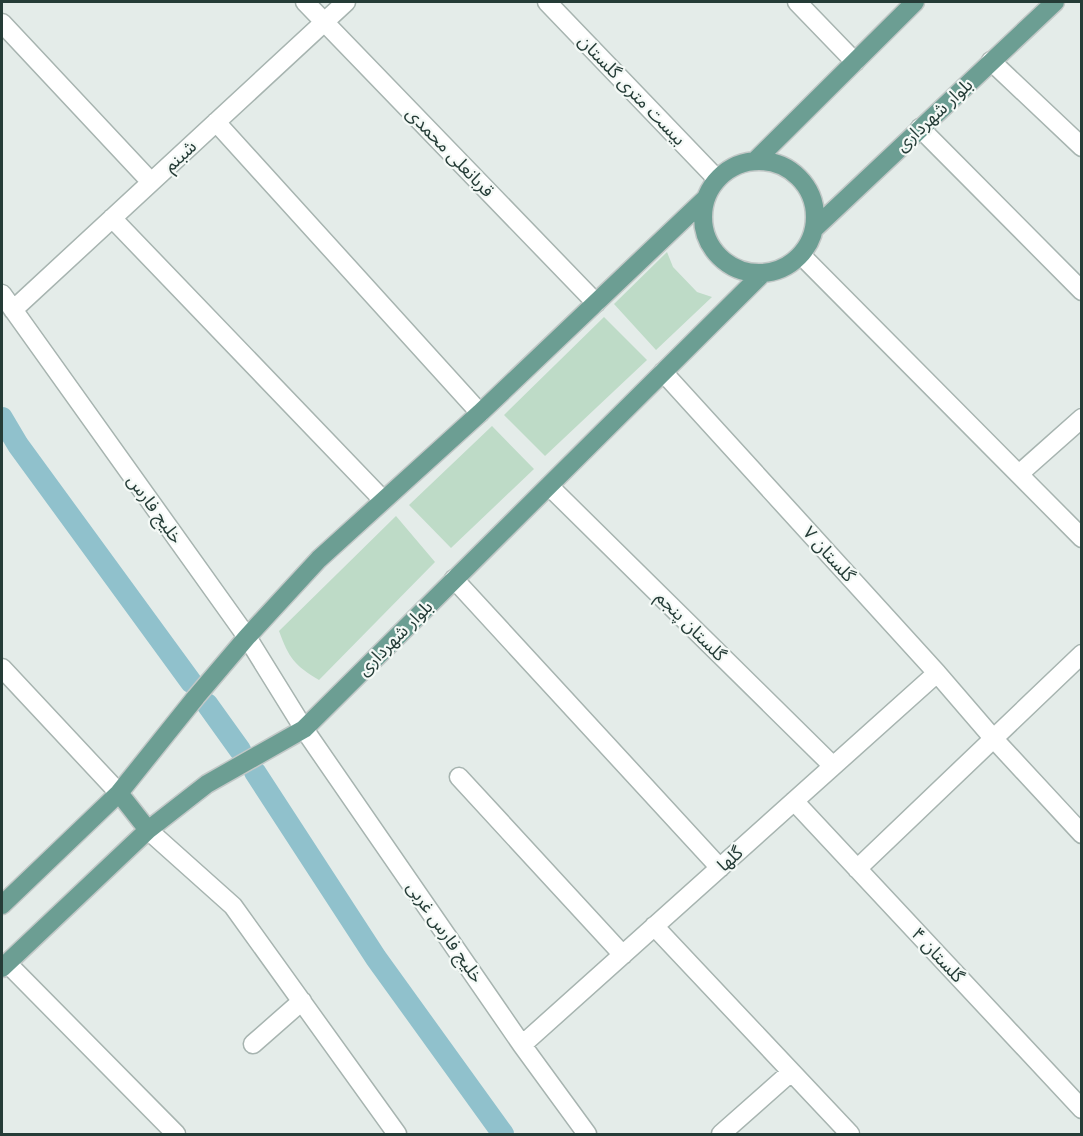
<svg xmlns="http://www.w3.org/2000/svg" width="1083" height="1136" viewBox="0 0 1083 1136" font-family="'DM Sans','Noto Sans Arabic',sans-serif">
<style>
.green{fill:#bedbc7}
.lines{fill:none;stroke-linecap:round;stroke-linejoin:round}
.canal{stroke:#90c1cc;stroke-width:22}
.minor-casing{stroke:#a7b4b0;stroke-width:21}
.major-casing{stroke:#c2c8c7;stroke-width:21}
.minor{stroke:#fff;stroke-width:18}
.major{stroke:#6c9e93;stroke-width:18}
.labels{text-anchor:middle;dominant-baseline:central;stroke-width:4.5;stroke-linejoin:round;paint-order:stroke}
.street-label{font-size:18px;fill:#253c37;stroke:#f4f9f6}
</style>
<rect width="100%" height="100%" fill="#e4ece9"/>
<!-- green -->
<path class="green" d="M667 252 673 267 697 292 712 297 656 350 614 304Z
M604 317 647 360 545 456 504 415Z
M492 426 534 469 451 548 409 505Z
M396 516 435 562 319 680C294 665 289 658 279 631Z"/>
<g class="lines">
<!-- canal -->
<path class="canal" d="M2 418 18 445 191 682
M207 704 240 750
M255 772 376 958 503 1134"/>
<!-- minor casing -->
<g class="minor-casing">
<path id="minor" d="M305 2 596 303
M547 2 717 179
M797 2 855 62
M2 23 151 182
M991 61 1082 147
M216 122 480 413
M920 128 1082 291
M112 218 383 500
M801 255 1082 538
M2 294 247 637 304 729 522 1045 587 1134
M13 310 346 2
M663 372 937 673 993 738 1082 834
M1019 474 1082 418
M549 486 833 766
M454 579 720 868
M2 668 119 793
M459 777 623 955
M794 801 1082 1109
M148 830 233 906 397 1134
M857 869 1082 654
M654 926 850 1134
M7 963 176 1134
M253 1044 302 1001
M522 1045 937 673
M721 1134 791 1072"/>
</g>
<!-- major casing -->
<g class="major-casing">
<path id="major" d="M756 160 915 2
M703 217a56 56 0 1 1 112 0a56 56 0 1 1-112 0Z
M814 229 1055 2
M119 793 148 830
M2 905 119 793 196 697 247 637 319 559 480 413 706 198
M2 968 148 830 207 784 304 729 762 274"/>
</g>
<!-- minor -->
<use href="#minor" class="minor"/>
<!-- major -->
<use href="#major" class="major"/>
</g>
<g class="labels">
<!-- street labels -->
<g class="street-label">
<text transform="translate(632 90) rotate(46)">بیست متری گلستان</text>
<text transform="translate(934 115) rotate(-43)">بلوار شهرداری</text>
<text transform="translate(450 152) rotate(46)">قربانعلی محمدی</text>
<text transform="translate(180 156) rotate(-43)">شبنم</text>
<text transform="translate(155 509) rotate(54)">خلیج فارس</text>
<text transform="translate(829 554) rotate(48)">گلستان ۷</text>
<text transform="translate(691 626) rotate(45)">گلستان پنجم</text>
<text transform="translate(395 638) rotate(-45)">بلوار شهرداری</text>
<text transform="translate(730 859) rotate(-42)">گلها</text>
<text transform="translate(445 932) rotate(55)">خلیج فارس غربی</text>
<text transform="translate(938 955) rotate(47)">گلستان ۴</text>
</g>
</g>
<!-- border -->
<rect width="1083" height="1136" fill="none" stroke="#253c37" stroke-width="6"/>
</svg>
